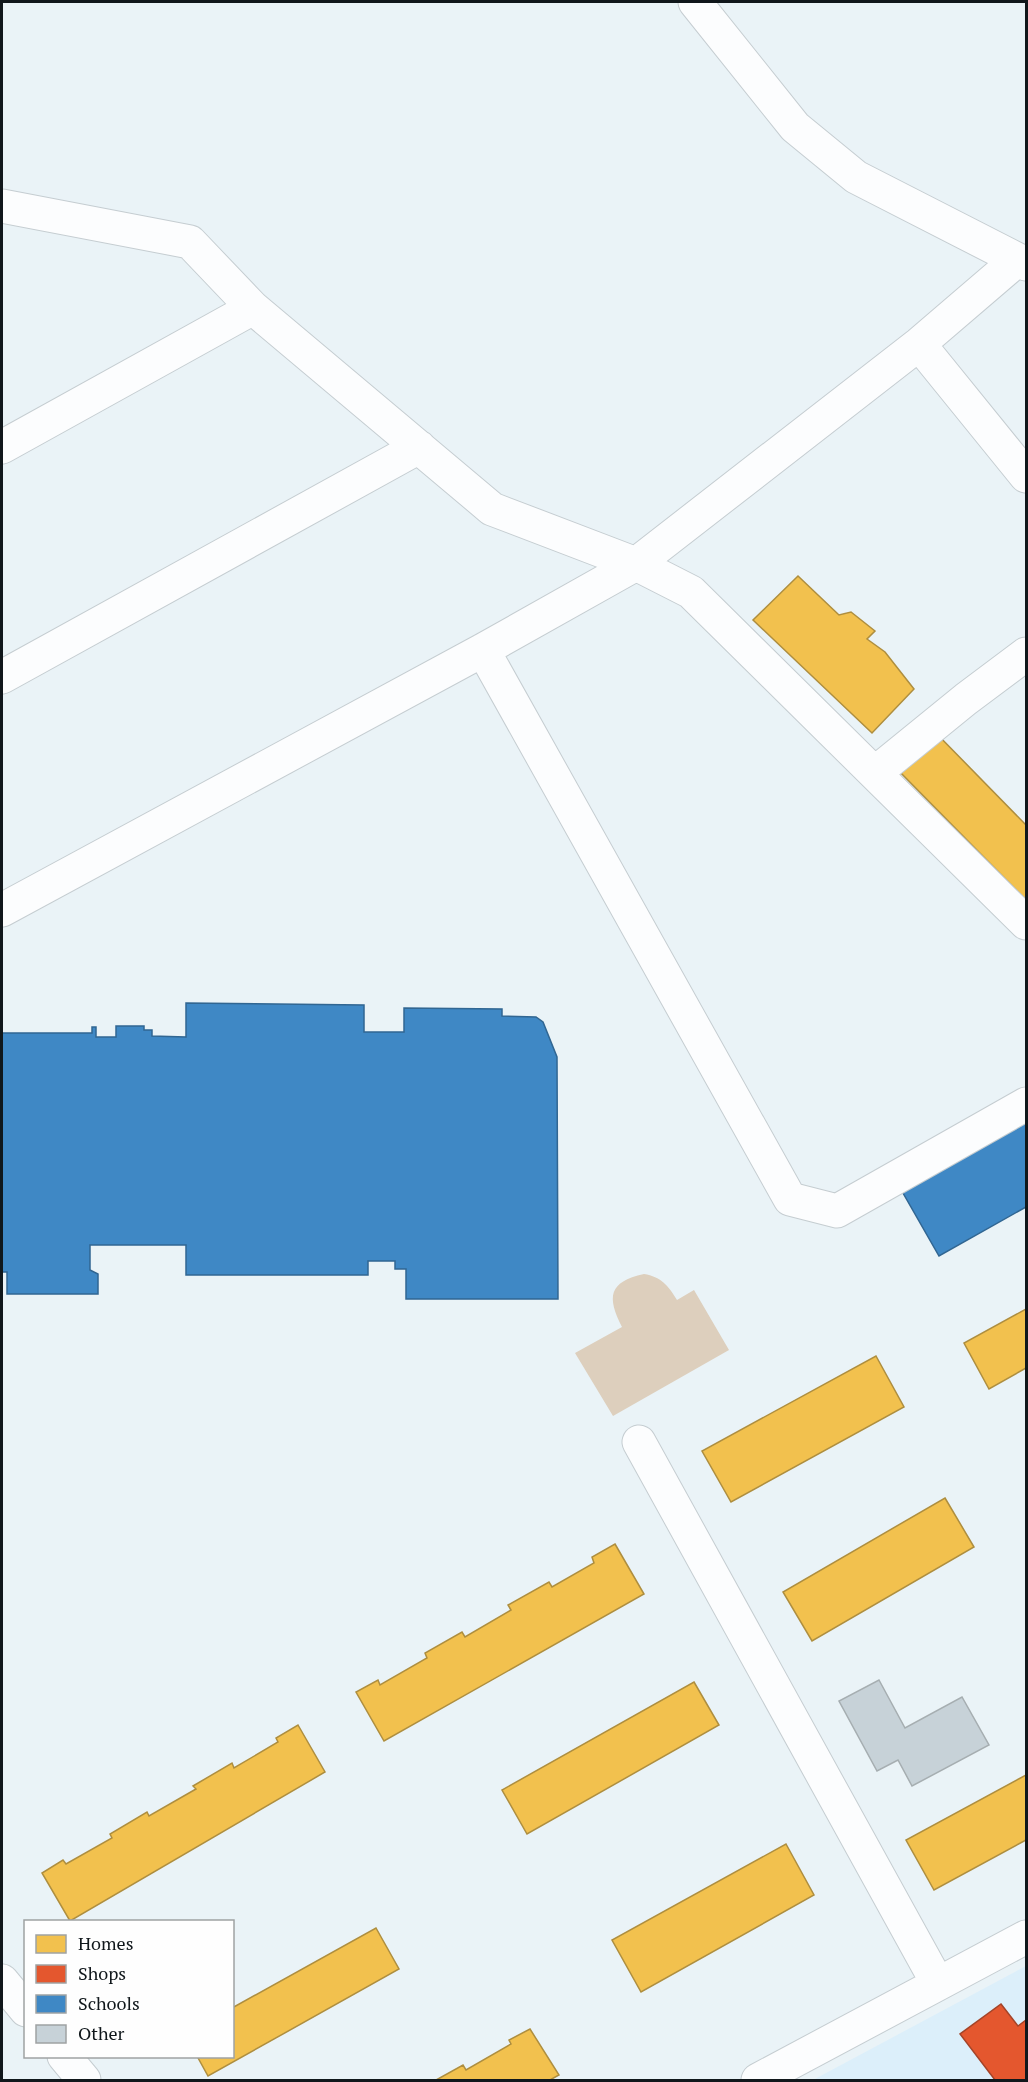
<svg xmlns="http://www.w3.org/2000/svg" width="1028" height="2082" viewBox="0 0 1028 2082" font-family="'PT Serif',serif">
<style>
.built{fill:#dceffa}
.water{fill:#ddcfbd}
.homes{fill:#f2c14e;stroke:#ae8e3f;stroke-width:1.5}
.shops{fill:#e4572e;stroke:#a44428;stroke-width:1.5}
.schools{fill:#3f88c5;stroke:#316692;stroke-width:1.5}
.building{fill:#c7d2d8;stroke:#a6aeb1;stroke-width:1.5}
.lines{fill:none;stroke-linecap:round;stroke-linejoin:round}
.minor-casing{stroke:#c5cdd1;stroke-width:35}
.minor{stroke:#fcfdfe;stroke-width:33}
</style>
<rect width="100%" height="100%" fill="#eaf3f7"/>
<!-- built -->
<path class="built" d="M1026 1966V2080H813Z"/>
<!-- water -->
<path class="water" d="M644 1274C661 1277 668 1285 677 1300L694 1290 729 1350 613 1416 575 1353 622 1327C607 1297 608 1282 644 1274Z"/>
<!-- homes -->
<path class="homes" d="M798 576 839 615 851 612 875 631 867 639 885 652 914 689 872 733 753 620Z
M933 730 1026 825V900L895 767Z
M1026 1309V1368L989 1389 964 1343Z
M876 1356 904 1407 731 1502 702 1451Z
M945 1498 974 1547 812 1641 783 1592Z
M615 1544 644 1594 384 1741 356 1692 378 1680 380 1685 427 1658 425 1653 462 1632 465 1637 511 1610 508 1605 549 1582 552 1587 594 1563 592 1557Z
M694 1682 719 1725 527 1834 502 1790Z
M298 1725 325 1772 70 1921 42 1873 63 1860 66 1864 112 1838 110 1834 147 1812 149 1816 196 1789 193 1786 232 1763 234 1768 278 1742 276 1738Z
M1026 1775V1840L934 1890 906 1840Z
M786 1844 814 1895 641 1992 612 1940Z
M376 1928 399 1969 208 2076 197 2056H232V2008Z
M530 2029 559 2075 550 2080H436L463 2065 466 2070 511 2044 509 2040Z"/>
<!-- shops -->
<path class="shops" d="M1001 2004 1018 2026 1026 2020V2080H995L960 2034Z"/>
<!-- schools -->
<path class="schools" d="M186 1003 364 1005V1032H404V1008L502 1009V1016L536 1017 543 1022 557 1057 558 1299H406V1269H395V1261H368V1275H186V1245H90V1270L98 1274V1294H7V1272H2V1033H92V1027H96V1037H116V1026H144V1030H152V1036L186 1037Z
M1026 1114V1207L939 1256 899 1186Z"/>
<!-- building -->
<path class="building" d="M879 1680 905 1728 962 1697 989 1745 912 1786 898 1760 877 1771 839 1701Z"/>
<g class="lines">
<!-- minor casing -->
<g class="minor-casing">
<path id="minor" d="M695 2 795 127 856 177 1026 264
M2 206 190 242 253 308 492 509 636 564 691 592 1026 923
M919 344 1026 476
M2 447 253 308
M483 650 790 1199 837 1211 1026 1104
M2 677 419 447
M875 773 966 699 1026 654
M2 910 483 650 636 564 919 344 1017 260
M639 1442 938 1984
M2 1981 26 2010
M64 2056 84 2080
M758 2080 1026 1937"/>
</g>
<!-- minor -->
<use href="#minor" class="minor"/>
</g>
<!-- border -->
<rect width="1028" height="2082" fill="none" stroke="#10171b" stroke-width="6"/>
<!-- legend -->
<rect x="24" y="1920" width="210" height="138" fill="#fefefe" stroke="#9fa2a3" stroke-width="1.5"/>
<rect x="36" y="1935" width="30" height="18" fill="#f2c14e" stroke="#9fa2a3" stroke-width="1.5"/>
<text x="78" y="1950" font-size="18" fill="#10171b">Homes</text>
<rect x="36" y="1965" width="30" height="18" fill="#e4572e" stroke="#9fa2a3" stroke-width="1.5"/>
<text x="78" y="1980" font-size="18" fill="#10171b">Shops</text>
<rect x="36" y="1995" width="30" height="18" fill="#3f88c5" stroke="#9fa2a3" stroke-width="1.5"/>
<text x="78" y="2010" font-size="18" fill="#10171b">Schools</text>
<rect x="36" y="2025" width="30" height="18" fill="#c7d2d8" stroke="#9fa2a3" stroke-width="1.5"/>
<text x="78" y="2040" font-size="18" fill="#10171b">Other</text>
</svg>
